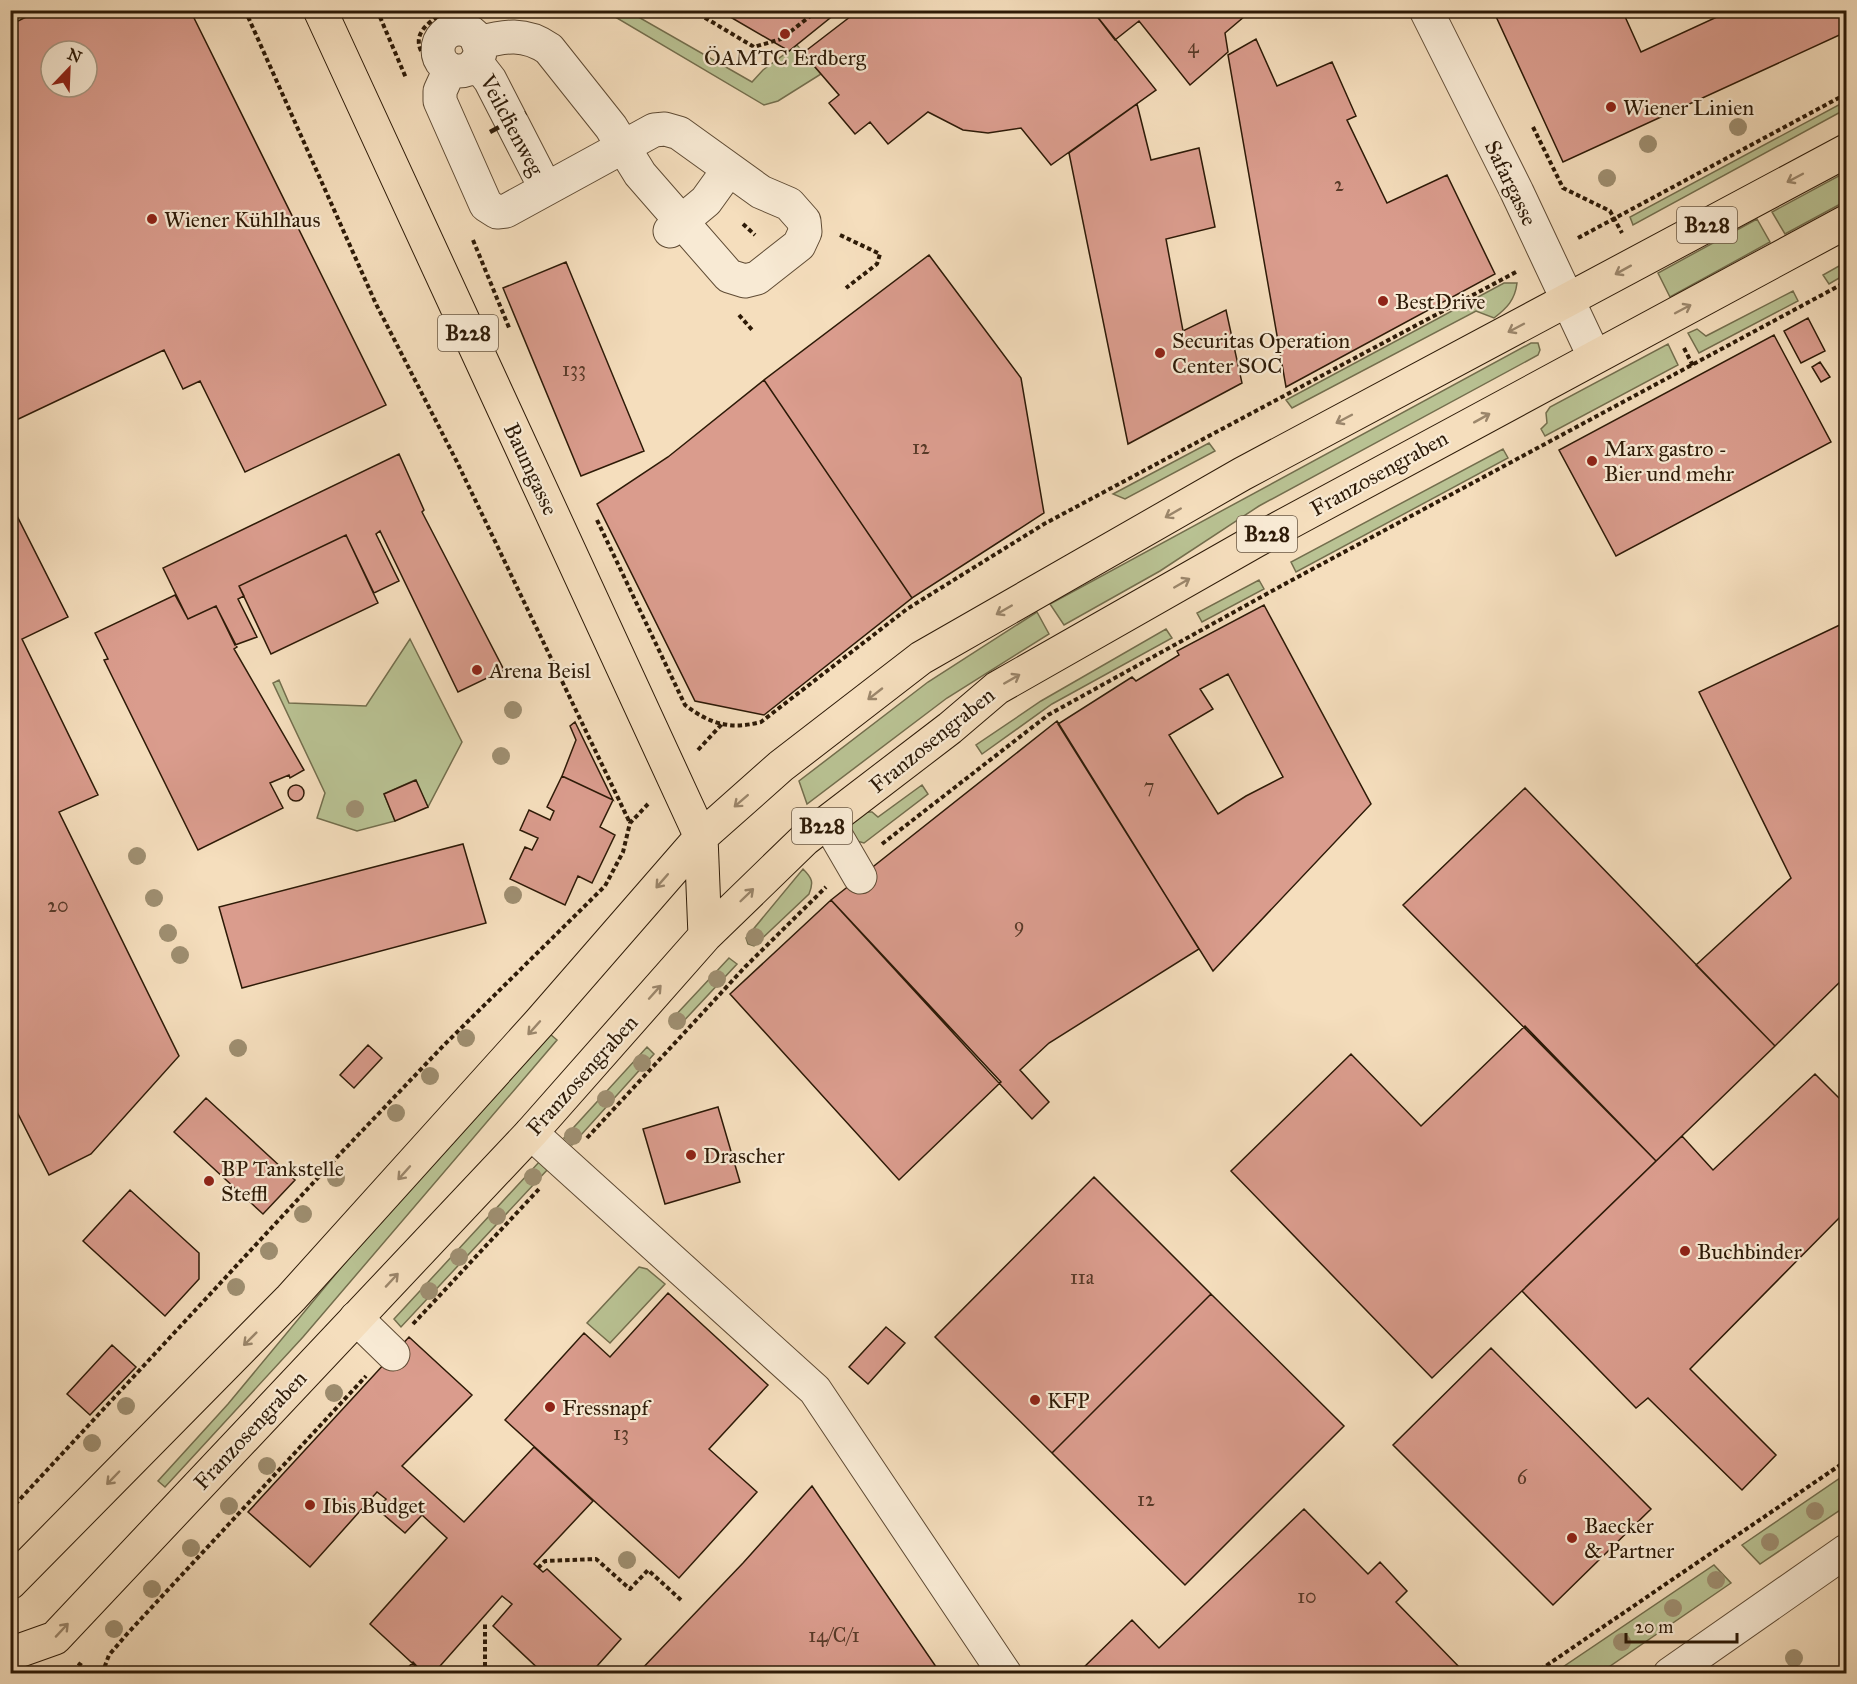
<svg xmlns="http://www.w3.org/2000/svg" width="1857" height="1684" viewBox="0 0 1857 1684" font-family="'IM FELL Great Primer',serif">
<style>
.grass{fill:#b9c293;stroke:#736e4d;stroke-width:1.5}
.building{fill:#da9c8d;stroke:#2d1a07;stroke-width:1.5;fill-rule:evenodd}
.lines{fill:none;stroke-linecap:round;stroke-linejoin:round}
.minor-casing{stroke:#5f4b34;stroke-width:35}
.major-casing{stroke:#2d1a07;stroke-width:35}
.path{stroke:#2d1a07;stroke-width:4;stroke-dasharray:4.5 3;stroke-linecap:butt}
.minor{stroke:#f8ead4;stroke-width:33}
.major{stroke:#f5debd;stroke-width:33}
.rail{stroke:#2d1a07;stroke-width:4.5;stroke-dasharray:10 10;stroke-linecap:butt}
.tree{fill:#9e8e70}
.oneway{stroke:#9b866b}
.poi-dot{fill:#8f2418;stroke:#f8ead4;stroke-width:2}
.labels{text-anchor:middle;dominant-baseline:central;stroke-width:4.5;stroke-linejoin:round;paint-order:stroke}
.number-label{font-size:20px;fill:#583a28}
.shield{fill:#f8ead4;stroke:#6a5844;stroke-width:1.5}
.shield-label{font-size:21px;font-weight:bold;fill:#2d1a07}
.poi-label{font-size:22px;fill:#2d1a07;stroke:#f8ead4;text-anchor:start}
.street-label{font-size:22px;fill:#2d1a07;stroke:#f8ead4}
</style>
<rect width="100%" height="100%" fill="#f5debd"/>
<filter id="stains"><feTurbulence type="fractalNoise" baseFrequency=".00333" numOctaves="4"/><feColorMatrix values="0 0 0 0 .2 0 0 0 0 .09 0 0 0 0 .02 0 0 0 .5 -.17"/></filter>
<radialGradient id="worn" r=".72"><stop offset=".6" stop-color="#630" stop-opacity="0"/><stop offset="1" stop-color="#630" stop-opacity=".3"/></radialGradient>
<!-- grass -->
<path class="grass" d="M605 11H628L752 82 763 70 797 45 821 74 778 101 764 105Z
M1846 101V109L1633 225 1630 217Z
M1846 172V201L1785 234 1772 212Z
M1757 219 1770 242 1670 297 1658 273Z
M1846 262V274L1829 284 1823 275Z
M1504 283H1517C1515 300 1507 308 1494 318L1476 311 1292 408 1286 400Z
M1793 291 1798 301 1699 353 1688 333 1697 329 1706 336Z
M1531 343H1538L1540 350 1538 355 1259 506 1160 571 1064 625 1050 604Z
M1668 344 1678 365 1545 436 1541 429 1547 423 1546 413 1550 407Z
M1209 443 1215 451 1125 499 1113 494Z
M1503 449 1508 458 1296 572 1291 562Z
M1259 580 1264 589 1202 622 1197 613Z
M1037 612 1049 634 947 698 807 804 799 781 928 682Z
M1166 629 1172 638 1052 704 982 754 976 745 1041 701Z
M410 639 462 742 428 807 415 780 384 794 395 821 357 831 317 818 325 793 273 683 279 680 289 703 366 706Z
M922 785 928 794 864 843 853 840 845 829 865 812H872L878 817Z
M803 869C812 878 814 882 809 894L754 946 748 944 746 938Z
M729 958 737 964 679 1026 672 1019Z
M550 1034 557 1040 303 1337 165 1487 158 1481 228 1404 397 1200Z
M647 1047 654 1054 572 1145 564 1138Z
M540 1161 548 1169 401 1327 394 1319Z
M639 1267 647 1269 665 1284 610 1343 587 1323Z
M1846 1474V1506L1760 1564 1742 1545Z
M1714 1565 1731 1583 1600 1673H1554Z"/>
<!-- building -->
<path class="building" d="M40 10H190L386 405 245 472 200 381 183 389 164 350 10 423V25ZM51 51H87V87H51Z
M748 10H840L789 51 732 18Z
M859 10H1092L1156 90 1051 165 1021 128 988 133 963 130 928 112 888 144 870 122 855 134 829 103 839 95 803 53Z
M1092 10H1252L1225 33 1228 52 1190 85 1139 21 1115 40Z
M1493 10H1622L1641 52 1732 10H1846V32L1563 162Z
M1256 39 1277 86 1332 62 1356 116 1347 120 1387 203 1447 175 1495 274 1286 387 1228 55Z
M1137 104 1151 160 1199 148 1215 227 1166 239 1183 331 1226 310 1242 383 1128 444 1069 153Z
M929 255 1021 378 1044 513 912 598 764 380Z
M566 262 644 451 581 476 503 288Z
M1808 318 1825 351 1801 363 1784 331Z
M1774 335 1831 442 1616 556 1559 450Z
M1820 362 1830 377 1821 382 1812 367Z
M764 380 912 598 764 715 695 701 597 504 668 457Z
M399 454 424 510 422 512 504 670 458 692 380 531 376 534 399 581 374 593 346 535 239 586 244 596 238 599 257 637 235 645 216 606 188 619 163 568Z
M10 502 68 617 22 639 98 795 59 812 179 1056 91 1154 49 1175 10 1098Z
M346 535 378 603 271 654 239 586Z
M175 595 188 619 216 606 237 647 234 649 304 770 290 778 289 775 270 783 283 808 198 850 104 660 108 659 95 633Z
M1264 605 1371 804 1213 971 1058 724 1132 677 1136 681 1179 655 1177 651ZM1228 674 1283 777 1246 796 1218 814 1169 735 1213 709 1200 689Z
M1846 622V976L1775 1046 1696 965 1791 878 1699 692Z
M1057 721 1199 949 1049 1043 1020 1070 1049 1102 1032 1119 831 900Z
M575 722 613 800 562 776 576 740 570 726Z
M562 776 613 800 600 827 615 835 592 883 578 876 565 905 510 879 525 847 532 850 538 838 520 830 529 810 550 820 554 811 547 807Z
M416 780 428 807 395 821 384 794Z
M288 793a8 8 0 1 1 16 0a8 8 0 1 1-16 0Z
M1525 788 1775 1046 1656 1161 1403 905Z
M463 844 486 923 242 988 219 907Z
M831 900 1001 1082 899 1180 730 994Z
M1525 1026 1656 1161 1432 1378 1231 1171 1351 1054 1421 1126Z
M368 1045 382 1058 354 1088 340 1075Z
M1815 1074 1846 1105V1211L1690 1369 1776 1455 1742 1490 1648 1398 1636 1408 1522 1291 1682 1136 1713 1170Z
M206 1098 295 1180 263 1214 174 1132Z
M718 1107 740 1182 665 1204 643 1129Z
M1094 1177 1211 1294 1052 1453 935 1337Z
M130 1190 199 1253V1279L165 1316 83 1241Z
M668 1293 768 1385 709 1449 757 1492 679 1578 505 1420 584 1333 610 1357Z
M1211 1294 1344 1426 1185 1585 1052 1453Z
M886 1327 905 1343 868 1384 849 1367Z
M409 1337 472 1395 402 1466 464 1522 534 1447 593 1501 534 1564 543 1572 547 1569 621 1639 590 1674H544L493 1626 512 1604 502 1596 433 1674H424L370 1624 447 1538 422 1515 405 1533 377 1509 386 1499 377 1492 310 1567 248 1512Z
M112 1345 136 1367 90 1415 67 1394Z
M1491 1348 1651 1509 1553 1605 1393 1445Z
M812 1486 941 1674H637L743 1563Z
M1304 1509 1368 1574 1380 1562 1407 1591 1396 1602 1464 1672 1077 1674 1132 1620 1159 1648Z
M413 1662 424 1674H402Z"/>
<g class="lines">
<!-- minor casing -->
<g class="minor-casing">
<path id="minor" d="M1426 10 1517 192 1594 356
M438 50a21 21 0 1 1 42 0a21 21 0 1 1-42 0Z
M476 62 490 80 546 189
M450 69 440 91V101L486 205 497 212 506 211 654 130 665 129 679 133 761 192 789 204 804 221 805 232 799 245 757 278 745 281 729 276 640 174 611 127 549 49C525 32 504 36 478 43
M670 231 706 201 729 169
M828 822 860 877
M531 1133 815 1390 1005 1674
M356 1318 393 1354
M1670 1674 1846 1551"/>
</g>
<!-- major casing -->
<g class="major-casing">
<path id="major" d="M320 10 701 837 705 936
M10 1583 291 1298 540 1022 701 837 781 766 921 658 1242 474 1846 151
M10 1654 55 1638 531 1133 705 936 805 839 950 728 997 688 1257 540 1846 222"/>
</g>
<!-- path -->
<path class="path" d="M245 10 376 304 457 462 630 823
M377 10 406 78
M692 10 754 47 781 39 818 10
M421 51C412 31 432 21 446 10
M1533 127 1563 188 1610 211 1622 233
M743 224 755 235
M840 235 880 254 877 264 846 288
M1578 238 1846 94
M473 240 510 330
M739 315 753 331
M1684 348 1693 366
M597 520 685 705C710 724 730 730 761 722L907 609 1044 524 1516 272
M698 750 722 724
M882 844 1048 715 1281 586 1846 282
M587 1138 745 967 826 887
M413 1324 539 1189
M10 1510 340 1154 444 1045 605 886 623 852 630 823 648 804
M538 1568 545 1561 596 1559 630 1589 648 1570 681 1600
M78 1663 93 1674
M102 1674 109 1655 127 1634 366 1376
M485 1674V1623
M1534 1674 1846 1461"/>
<!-- minor -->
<use href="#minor" class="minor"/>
<!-- major -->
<use href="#major" class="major"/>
<!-- rail -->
<path class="rail" d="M490 132 526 113"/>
</g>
<!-- trees -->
<g class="tree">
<circle cx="1738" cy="127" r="9"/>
<circle cx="1648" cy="144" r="9"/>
<circle cx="1607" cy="178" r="9"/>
<circle cx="513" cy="710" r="9"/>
<circle cx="501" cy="756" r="9"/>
<circle cx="355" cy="809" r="9"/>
<circle cx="137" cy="856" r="9"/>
<circle cx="513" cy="895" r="9"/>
<circle cx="154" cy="898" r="9"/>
<circle cx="168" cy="933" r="9"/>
<circle cx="755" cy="937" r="9"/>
<circle cx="180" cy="955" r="9"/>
<circle cx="717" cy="979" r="9"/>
<circle cx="677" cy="1021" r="9"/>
<circle cx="466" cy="1038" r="9"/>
<circle cx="238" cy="1048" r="9"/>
<circle cx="642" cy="1063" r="9"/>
<circle cx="430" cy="1076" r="9"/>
<circle cx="606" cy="1099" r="9"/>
<circle cx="396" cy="1113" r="9"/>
<circle cx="573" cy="1136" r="9"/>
<circle cx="533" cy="1177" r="9"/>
<circle cx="336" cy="1178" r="9"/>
<circle cx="303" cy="1214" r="9"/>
<circle cx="497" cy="1216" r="9"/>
<circle cx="269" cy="1251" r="9"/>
<circle cx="459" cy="1257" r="9"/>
<circle cx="236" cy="1287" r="9"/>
<circle cx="429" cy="1291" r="9"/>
<circle cx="334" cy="1393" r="9"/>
<circle cx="126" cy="1406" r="9"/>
<circle cx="92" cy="1443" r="9"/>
<circle cx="267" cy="1466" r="9"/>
<circle cx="229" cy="1506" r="9"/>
<circle cx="1815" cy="1511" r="9"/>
<circle cx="1770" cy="1542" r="9"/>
<circle cx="191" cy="1548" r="9"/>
<circle cx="627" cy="1560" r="9"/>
<circle cx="1716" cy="1580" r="9"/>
<circle cx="152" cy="1589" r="9"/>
<circle cx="1673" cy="1608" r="9"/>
<circle cx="114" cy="1629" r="9"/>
<circle cx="1622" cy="1642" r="9"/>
<circle cx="1794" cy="1658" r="9"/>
</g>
<!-- one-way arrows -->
<defs><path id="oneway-shaft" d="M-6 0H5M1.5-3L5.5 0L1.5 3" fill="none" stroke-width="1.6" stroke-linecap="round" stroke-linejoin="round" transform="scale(1.5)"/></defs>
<g class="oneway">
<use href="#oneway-shaft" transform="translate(1795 178) rotate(152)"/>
<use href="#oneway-shaft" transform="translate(1623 270) rotate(151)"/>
<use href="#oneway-shaft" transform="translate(1683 309) rotate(-28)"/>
<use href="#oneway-shaft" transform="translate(1516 328) rotate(152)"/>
<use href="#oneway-shaft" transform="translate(1482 418) rotate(-29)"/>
<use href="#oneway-shaft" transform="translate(1344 419) rotate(152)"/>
<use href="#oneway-shaft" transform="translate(1173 513) rotate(150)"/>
<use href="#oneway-shaft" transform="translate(1182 583) rotate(-30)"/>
<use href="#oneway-shaft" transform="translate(1004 610) rotate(150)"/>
<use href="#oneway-shaft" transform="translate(1012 679) rotate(-30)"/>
<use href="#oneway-shaft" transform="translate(875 694) rotate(142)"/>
<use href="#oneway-shaft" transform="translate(741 801) rotate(139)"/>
<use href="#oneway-shaft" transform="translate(662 881) rotate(131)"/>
<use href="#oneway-shaft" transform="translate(747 895) rotate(-44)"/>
<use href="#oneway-shaft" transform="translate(655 992) rotate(-48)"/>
<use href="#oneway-shaft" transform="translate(534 1028) rotate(132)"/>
<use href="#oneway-shaft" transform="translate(404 1173) rotate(132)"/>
<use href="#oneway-shaft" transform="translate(392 1280) rotate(-47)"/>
<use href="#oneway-shaft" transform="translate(250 1339) rotate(135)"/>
<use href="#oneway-shaft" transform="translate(113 1478) rotate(134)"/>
<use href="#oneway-shaft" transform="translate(62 1630) rotate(-47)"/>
</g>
<!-- markers -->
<g class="poi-dot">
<circle cx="785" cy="34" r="6"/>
<circle cx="1611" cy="107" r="6"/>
<circle cx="152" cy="219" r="6"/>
<circle cx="1383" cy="301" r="6"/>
<circle cx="1160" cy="353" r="6"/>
<circle cx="1592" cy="461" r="6"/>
<circle cx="477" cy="670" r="6"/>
<circle cx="691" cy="1155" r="6"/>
<circle cx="209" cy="1181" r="6"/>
<circle cx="1685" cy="1251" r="6"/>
<circle cx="1035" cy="1400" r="6"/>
<circle cx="550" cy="1407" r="6"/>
<circle cx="310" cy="1505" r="6"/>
<circle cx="1572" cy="1538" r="6"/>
</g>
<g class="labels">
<!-- number labels -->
<g class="number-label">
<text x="1193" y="46">4</text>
<text x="1339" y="184">2</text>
<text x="574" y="369">133</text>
<text x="921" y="447">12</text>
<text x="1149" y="786">7</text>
<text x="58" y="905">20</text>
<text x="1019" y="925">9</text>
<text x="1082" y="1277">11a</text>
<text x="621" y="1433">13</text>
<text x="1522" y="1477">6</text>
<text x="1146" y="1499">12</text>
<text x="1307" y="1596">10</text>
<text x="834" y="1635">14/C/1</text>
</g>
<!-- shield labels -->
<g class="shield">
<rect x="1677" y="207" width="60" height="36" rx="4.5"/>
<rect x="438" y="315" width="60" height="36" rx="4.5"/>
<rect x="1237" y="516" width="60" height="36" rx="4.5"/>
<rect x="792" y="808" width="60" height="36" rx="4.5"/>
</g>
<g class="shield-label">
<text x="1707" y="225">B228</text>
<text x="468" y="333">B228</text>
<text x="1267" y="534">B228</text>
<text x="822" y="826">B228</text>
</g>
<!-- poi labels -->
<g class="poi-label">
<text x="785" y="57" text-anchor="middle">ÖAMTC Erdberg</text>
<text x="1623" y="107">Wiener Linien</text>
<text x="164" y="219">Wiener Kühlhaus</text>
<text x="1395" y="301">BestDrive</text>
<text x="1172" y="340">Securitas Operation<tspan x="1172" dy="25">Center SOC</tspan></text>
<text x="1604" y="448">Marx gastro -<tspan x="1604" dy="25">Bier und mehr</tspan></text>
<text x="489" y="670">Arena Beisl</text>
<text x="703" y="1155">Drascher</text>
<text x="221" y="1168">BP Tankstelle<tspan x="221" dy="25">Steffl</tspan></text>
<text x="1697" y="1251">Buchbinder</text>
<text x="1047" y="1400">KFP</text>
<text x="562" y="1407">Fressnapf</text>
<text x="322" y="1505">Ibis Budget</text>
<text x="1584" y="1525">Baecker<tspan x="1584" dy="25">&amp; Partner</tspan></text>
</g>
<!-- street labels -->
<g class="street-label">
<text transform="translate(512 125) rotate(62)">Veilchenweg</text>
<text transform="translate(1511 183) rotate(64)">Safargasse</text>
<text transform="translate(531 469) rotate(65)">Baumgasse</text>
<text transform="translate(1379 473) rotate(-29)">Franzosengraben</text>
<text transform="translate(932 740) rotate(-39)">Franzosengraben</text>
<text transform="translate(582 1075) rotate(-48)">Franzosengraben</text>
<text transform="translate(250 1430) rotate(-47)">Franzosengraben</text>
</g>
</g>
<!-- margin -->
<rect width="1857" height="1684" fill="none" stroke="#f5debd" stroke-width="36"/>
<rect x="12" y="12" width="1833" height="1660" fill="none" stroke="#2d1a07" stroke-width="3"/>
<rect x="18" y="18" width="1821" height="1648" fill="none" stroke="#2d1a07" stroke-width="1.5"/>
<!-- north arrow -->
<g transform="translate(69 69) rotate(23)"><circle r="28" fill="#f8ead4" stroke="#a79782" stroke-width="1.5"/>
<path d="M0-4.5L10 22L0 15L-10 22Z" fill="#8f2418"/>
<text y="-9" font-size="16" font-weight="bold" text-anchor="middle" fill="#2d1a07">N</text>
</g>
<!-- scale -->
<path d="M1626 1633v9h111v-9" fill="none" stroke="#2d1a07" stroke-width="3"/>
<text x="1635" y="1633" font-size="18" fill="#2d1a07" stroke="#f8ead4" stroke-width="4.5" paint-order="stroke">20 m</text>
<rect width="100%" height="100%" filter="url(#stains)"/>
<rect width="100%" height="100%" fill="url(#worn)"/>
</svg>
